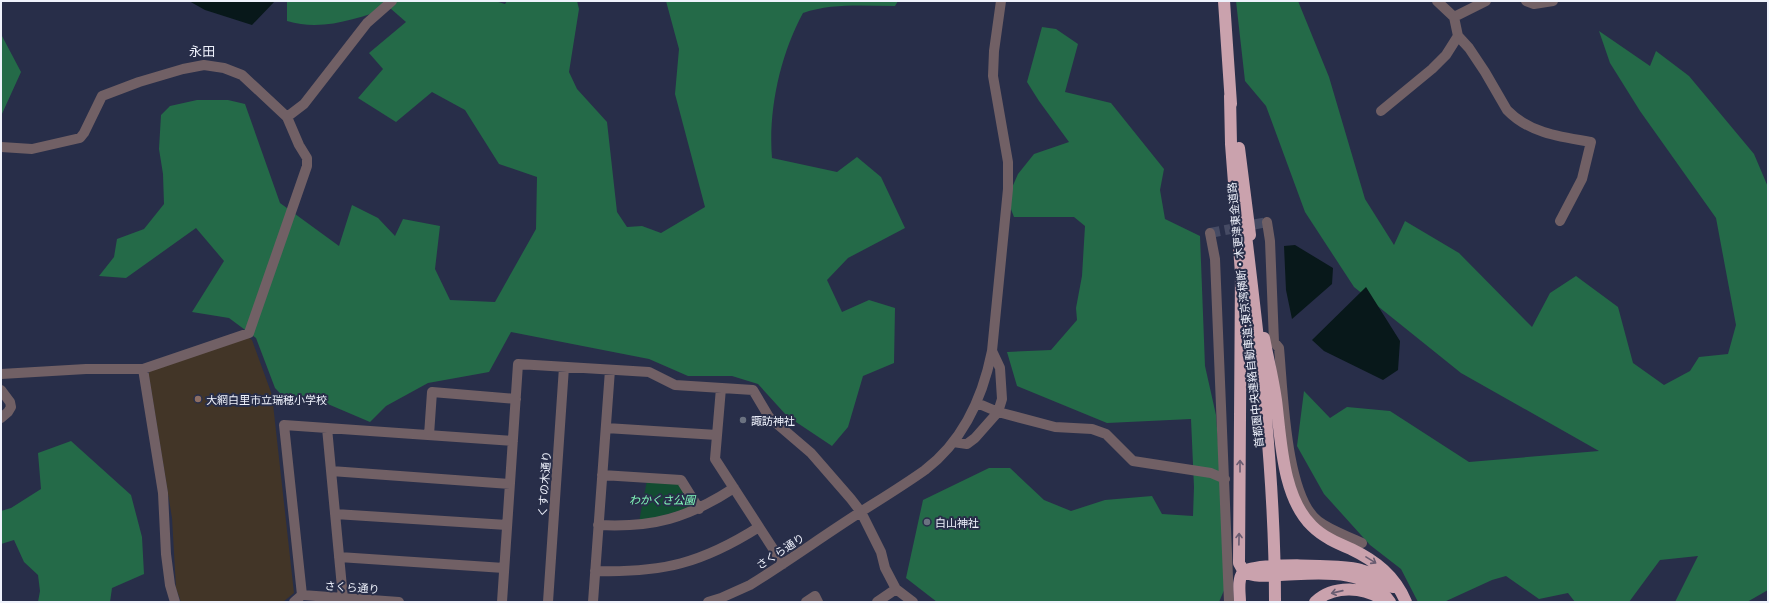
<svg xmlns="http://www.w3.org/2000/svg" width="1769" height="603" viewBox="0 0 1769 603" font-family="'Playfair Display','Noto Sans JP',serif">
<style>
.education{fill:#423527}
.green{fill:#124c31}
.forest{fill:#246a48}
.water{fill:#08181a}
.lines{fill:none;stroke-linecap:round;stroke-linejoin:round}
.minor-tunnel{stroke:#464b64;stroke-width:10;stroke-dasharray:10 5;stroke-linecap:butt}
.minor{stroke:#716065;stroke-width:10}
.highway{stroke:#caa2ad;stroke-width:12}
.oneway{stroke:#695c71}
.education-dot{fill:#8d6e63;stroke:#282e49;stroke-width:1.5}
.worship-dot{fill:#6b7280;stroke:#282e49;stroke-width:1.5}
.labels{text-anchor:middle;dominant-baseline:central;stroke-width:4;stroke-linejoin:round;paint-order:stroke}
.street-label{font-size:11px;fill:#eff2fc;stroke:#282e49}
.poi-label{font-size:11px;fill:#eff2fc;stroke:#282e49;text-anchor:start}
.park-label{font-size:11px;font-style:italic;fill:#83fcbc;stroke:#282e49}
.quarter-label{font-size:13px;fill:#eff2fc;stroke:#282e49}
</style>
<rect width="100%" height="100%" fill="#282e49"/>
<!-- education -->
<path class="education" d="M248 337 252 340 272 395 294 593 283 602H181L176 588 172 518 149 376V370Z"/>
<!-- green -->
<path class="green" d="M647 480 679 482 694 507 639 522Z"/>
<!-- forest -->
<path class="forest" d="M287 1H495L505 4 507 1H577L579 9 569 72 577 89 607 122 617 212 627 227 642 226 661 233 705 207 675 94 679 49 666 1H898L895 6C864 6 832 3 803 13 780 55 768 111 772 158L837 172 857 157 881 177 905 228 848 258 827 280 842 312 869 300 895 308 894 363 863 376 848 427 832 446 787 416 758 384 732 376H688L649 359 511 332 489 372 428 383 386 406 370 422 316 399 281 394 275 388 256 338 229 318 192 312 224 261 196 228 126 278 99 276 114 257 117 239 144 229 164 204 163 174 159 149 161 115 170 106 197 100H228L245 104 280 203 339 246 352 205 378 218 395 236 403 219 440 226 435 269 450 300 495 302 536 229 537 177 499 164 465 110 432 92 396 122 358 98 383 69 369 53 406 22 390 8C356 18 323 32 287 21Z
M1236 1H1298L1329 77 1365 199 1394 245 1405 221 1459 253 1532 327 1550 293 1576 276 1618 307 1633 363 1664 385 1690 371 1699 357 1728 354 1736 325 1716 218 1640 111 1610 63 1599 31 1650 66 1656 51 1689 76 1754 154 1768 187V590L1747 602H1675L1698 556 1660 560 1629 602H1575L1568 593 1539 599 1506 576 1492 580 1444 602H1418L1401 569 1370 545 1324 494 1297 446 1304 391 1330 418 1347 407 1390 411 1469 462 1599 451 1461 373 1354 287 1305 212 1266 106 1245 81Z
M1042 27 1056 29 1078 44 1065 92 1111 103 1164 169 1160 190 1165 219 1200 236 1205 366 1216 415 1228 581 1219 602H937L906 578 923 500 989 468H1010L1044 500 1071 511 1105 500 1152 496 1162 514 1193 516 1194 487 1191 419 1107 423 1017 386 1007 352 1051 350 1077 320 1076 308 1082 276 1085 226 1074 217H1014L1007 199 1018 174 1034 154 1069 142 1039 101 1027 82Z
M2 36 21 72 1 116V37Z
M71 441 131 495 142 537 144 574 112 588 110 602H38L40 591 38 575 24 562 14 540 1 544V511L11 508 41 489 38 453Z"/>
<!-- water -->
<path class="water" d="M189 1H275L252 25 205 10Z
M1295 245 1333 268 1332 284 1292 319 1286 290 1284 246Z
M1366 287 1400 341 1398 370 1383 380 1324 351 1312 340Z"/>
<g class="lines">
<!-- minor-tunnel -->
<path class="minor-tunnel" d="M1210 233 1267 222"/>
<!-- minor -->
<path class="minor" d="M1437 1 1454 17 1458 36 1469 48 1485 72 1507 110C1529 133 1560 137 1591 142L1582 179 1560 221
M1526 1 1534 4 1553 1
M1454 17 1486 1
M1381 111 1432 69 1446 55 1458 36
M287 117 304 104 367 23 392 1
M1 147 32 149 80 138 84 133 102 96 139 82 183 69 204 65 224 68 242 75 287 117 299 145 307 158V166L249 333 143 369H86L1 374
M1267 222 1270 241 1274 342 1279 348C1283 389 1285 495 1318 521 1331 531 1348 536 1362 543
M1210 233 1215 259 1229 602
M143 369 163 493 166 554 170 585 175 602
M721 388 715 459 783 564
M1 390 10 402 11 407 8 412 1 418
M977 403 998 412 1055 427 1092 429 1106 434 1133 461 1211 473 1225 479
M327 428 343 598
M606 428 717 435
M429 435 432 392 516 399
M953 442 967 444 975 438 998 412 1002 399 1000 368 992 351
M331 471 510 484
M602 475 681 480 699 509
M335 514 507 525
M598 525C653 528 688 518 734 488
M339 557 504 568
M595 571C663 573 702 563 759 527
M302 595 284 425 513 441
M302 595 399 602
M294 602 302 595
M502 602 518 364 649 372 675 385 753 390 769 417 811 453 851 499 861 512 881 552 885 568 896 589 913 602
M548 602 564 367
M593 602 610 370
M708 602 721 598 750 585C787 562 823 536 859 513 881 499 904 485 925 470 963 441 983 396 992 351L1008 189V162L993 76 994 51 1001 1
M806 602 815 596 818 602
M877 602 896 589"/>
<!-- highway -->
<path class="highway" d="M1224 1 1231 104
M1230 96 1231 144 1241 273 1239 563 1244 572C1254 577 1265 576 1277 575 1316 574 1365 565 1390 602
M1239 148 1250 235
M1245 227C1260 351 1275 477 1275 602
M1264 338C1268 359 1273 379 1276 400 1281 439 1282 497 1312 526 1323 537 1337 543 1351 549 1376 561 1395 576 1406 602
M1240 602C1240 593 1237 580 1243 572 1253 562 1346 565 1361 570 1373 573 1384 579 1393 587
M1315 602C1334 584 1365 587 1385 601"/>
</g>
<!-- one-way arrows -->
<defs><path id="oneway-shaft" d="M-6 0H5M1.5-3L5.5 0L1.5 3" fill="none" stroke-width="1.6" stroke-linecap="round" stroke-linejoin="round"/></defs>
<g class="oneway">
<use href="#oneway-shaft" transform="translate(1240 466) rotate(-90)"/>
<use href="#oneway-shaft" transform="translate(1239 539) rotate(-89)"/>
<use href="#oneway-shaft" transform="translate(1371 560) rotate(32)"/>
<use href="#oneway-shaft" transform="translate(1337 592) rotate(167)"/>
</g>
<!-- markers -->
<circle class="education-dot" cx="198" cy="399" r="4"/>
<g class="worship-dot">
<circle cx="743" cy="420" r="4"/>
<circle cx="927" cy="522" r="4"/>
</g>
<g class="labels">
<!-- street labels -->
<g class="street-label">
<text transform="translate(1245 315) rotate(-96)">首都圏中央連絡自動車道;東京湾横断・木更津東金道路</text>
<text transform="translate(544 484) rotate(-86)">くすの木通り</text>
<text transform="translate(780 551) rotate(-33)">さくら通り</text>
<text transform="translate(352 587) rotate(4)">さくら通り</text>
</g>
<!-- poi labels -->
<g class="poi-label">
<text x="206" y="399">大網白里市立瑞穂小学校</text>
<text x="751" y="420">諏訪神社</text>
<text x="935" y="522">白山神社</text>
</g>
<!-- park labels -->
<g class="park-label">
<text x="662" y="499">わかくさ公園</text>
</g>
<!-- quarter labels -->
<g class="quarter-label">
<text x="202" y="50">永田</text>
</g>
</g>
<!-- border -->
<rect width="1769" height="603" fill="none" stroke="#eff2fc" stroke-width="4"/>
</svg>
